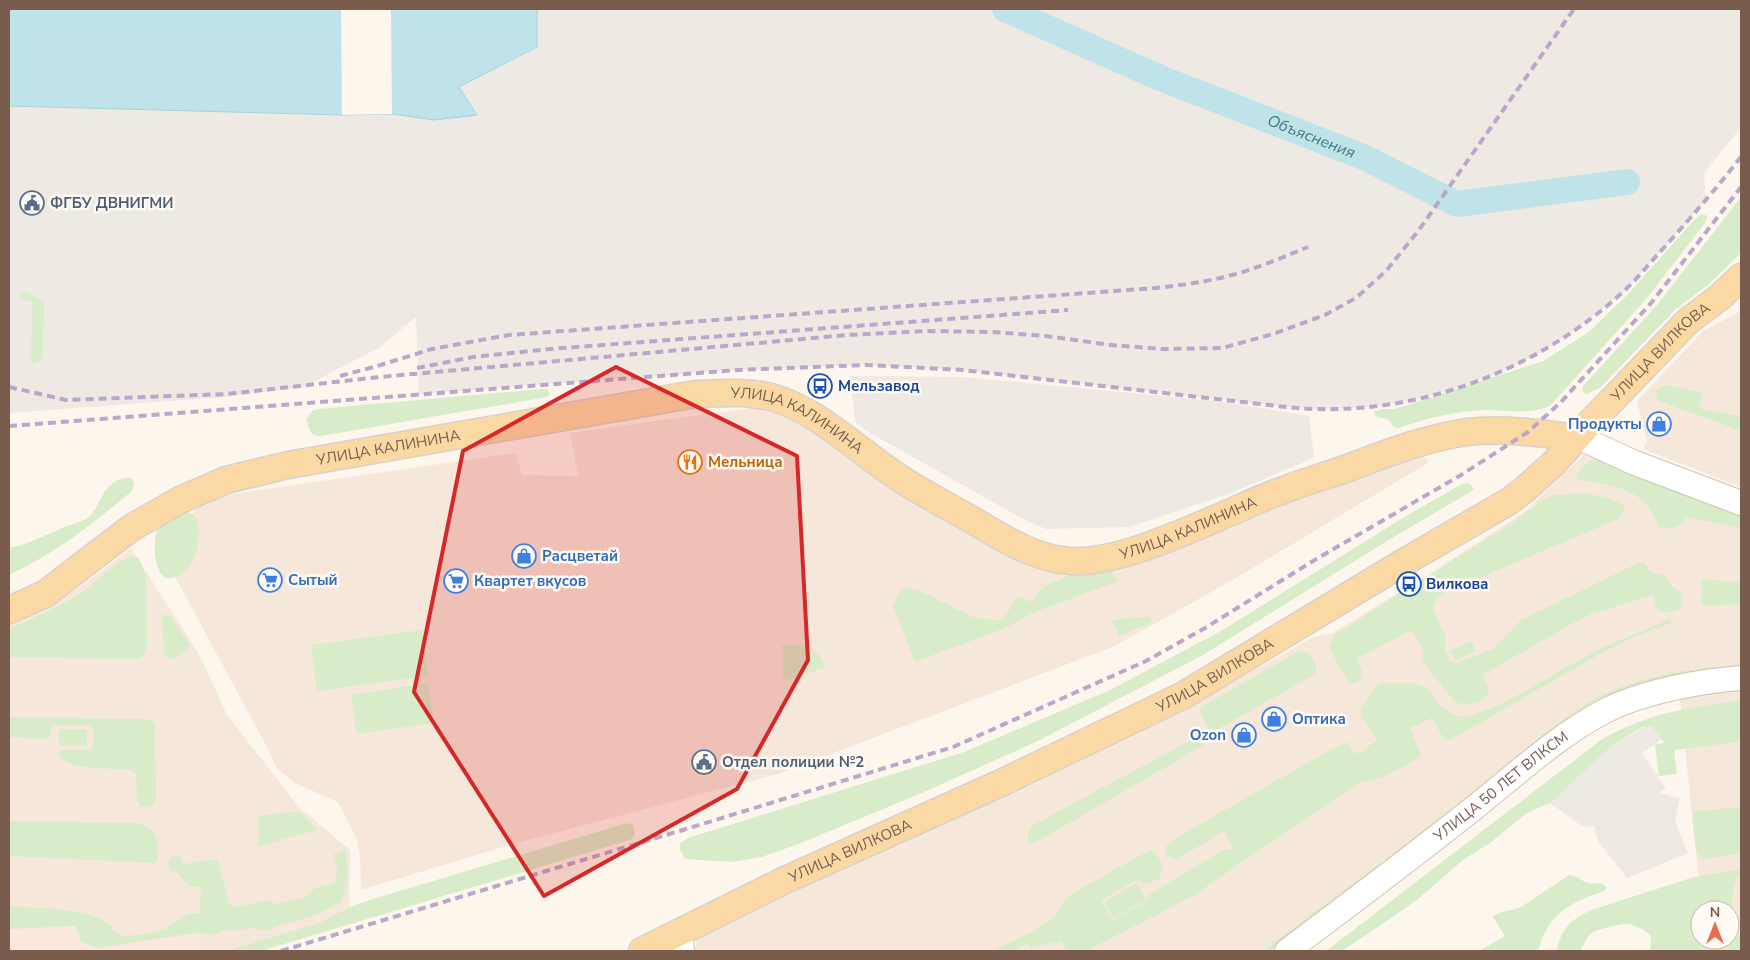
<svg xmlns="http://www.w3.org/2000/svg" width="1750" height="960" viewBox="0 0 1750 960" font-family="'Nunito Sans',sans-serif">
<style>
.residential{fill:#f5e8da}
.commercial{fill:#fde8e0}
.industrial{fill:#efe9e4}
.green{fill:#d8ecc9;fill-rule:evenodd}
.water{fill:#bfe3e8;stroke:#a5d3da}
.pier{fill:#fdf6ec}
.lines{fill:none;stroke-linecap:round;stroke-linejoin:round}
.river{stroke:#bfe3e8;stroke-width:26}
.secondary-casing{stroke:#d6c0b0;stroke-width:26}
.primary-casing{stroke:#dad1cd;stroke-width:29}
.secondary{stroke:#fff;stroke-width:24}
.primary{stroke:#fbd9a5;stroke-width:26}
.rail{stroke:#b9a8c9;stroke-width:4;stroke-dasharray:8 5;stroke-linecap:butt}
.marked{fill:#d62828;fill-opacity:0.2;stroke:#d62828;stroke-width:4;stroke-linejoin:round}
.labels{text-anchor:middle;dominant-baseline:central;stroke-width:5;stroke-linejoin:round;paint-order:stroke}
.service-label{font-size:15px;font-weight:bold;fill:#4e5e75;stroke:#fffaf3;text-anchor:start}
.street-label{font-size:15px;fill:#7a5c4d;stroke:#fffaf3}
.transit-label{font-size:15px;font-weight:bold;fill:#164399;stroke:#fffaf3;text-anchor:start}
.shop-label{font-size:15px;font-weight:bold;fill:#366cbe;stroke:#fffaf3;text-anchor:start}
.food-label{font-size:15px;font-weight:bold;fill:#c56008;stroke:#fffaf3;text-anchor:start}
.water-label{font-size:16px;font-style:italic;fill:#437c86;stroke:#fffaf3}
</style>
<rect width="100%" height="100%" fill="#fdf6ec"/>
<!-- residential -->
<path class="residential" d="M1741 311V487L1643 449 1647 441 1637 401 1703 331Z
M771 405 1077 566 1422 455 1428 459V463L1231 581 1115 646 781 773 506 846 361 890 360 856 356 837 338 802 295 783 277 769 268 749 165 558 203 498 516 453 522 475 578 476 570 433Z
M1586 453 1741 509V668L1663 680 1392 857 1261 951H694L697 938 792 889 1028 787 1195 704 1313 637 1331 634 1432 572 1523 513Z
M131 548 200 656 227 715 299 807 350 850 349 917 247 951H9V624L52 605 83 585Z
M1741 688V951L1730 940V910L1699 882 1680 699 1721 690Z"/>
<!-- commercial -->
<path class="commercial" d="M75 927 82 944 197 934 202 951H9V929Z"/>
<!-- industrial -->
<path class="industrial" d="M537 9H1741V127L1704 173 1706 201 1625 291 1583 324 1539 353 1501 372 1463 386 1414 400 1368 407 1318 409 1269 405 963 370 866 365 738 370 419 394 416 317 380 347 304 387 224 397 9 413V106L342 115 392 114 434 120 477 115 459 88 537 47Z
M850 376 962 377 1226 402 1309 416 1314 458 1231 493 1129 527 1046 529 1025 520 870 433 855 422Z
M1651 723 1662 739 1642 753 1666 788 1659 793 1680 798 1675 821 1688 853 1627 878 1598 841 1594 826 1583 827 1550 803 1613 745Z"/>
<!-- green -->
<path class="green" d="M1741 197V253L1709 284 1675 310 1600 388 1587 394 1583 393 1582 389 1583 386 1657 305Z
M1702 214 1707 216 1705 223 1647 298 1550 406C1529 415 1506 410 1484 410 1455 411 1425 419 1397 428L1393 426 1389 420 1375 416 1374 412 1380 409H1395L1543 361 1589 332 1627 295 1695 219Z
M24 291 44 301 43 358 35 364 31 362 32 302 21 299 20 293Z
M1668 385 1702 393 1700 407 1702 409 1741 416V431L1659 401 1656 397 1657 389 1661 386Z
M542 389H547L550 393 548 397 321 436C310 437 309 429 306 419L312 411 318 409Z
M1598 457 1741 508V528L1686 517 1684 522 1672 529 1659 527C1656 521 1654 514 1650 509 1633 485 1602 485 1576 479 1577 469 1589 460 1598 457Z
M125 478H131L134 483 132 491C94 523 54 554 9 575V548C27 545 43 536 60 529 68 525 78 523 86 519 103 508 99 483 125 478Z
M1469 483 1474 489 1472 491 1392 538 1203 655 1036 742 924 792 801 843 762 857 731 862 685 859 680 850V843L688 838 964 752 1110 690 1221 631 1406 516 1462 484Z
M1583 493C1597 496 1614 497 1625 507L1623 514 1618 519 1442 594 1434 603 1433 610 1445 636V650L1451 662 1457 663 1493 649 1521 620 1640 562 1645 563 1650 572 1666 576 1669 584 1680 592C1681 596 1683 604 1680 608 1677 613 1662 614 1658 610 1655 607 1655 598 1653 595L1591 614 1575 622 1484 674 1483 677 1489 690 1486 697 1482 701 1465 705 1455 702 1424 664 1422 660C1427 651 1418 640 1413 632L1410 631 1358 658 1357 662 1362 671 1361 680 1352 684 1349 683 1329 648 1334 635 1509 525 1540 502 1554 495Z
M182 511 193 514C195 517 198 521 198 524 199 532 198 544 196 552 194 562 180 581 167 578 153 575 152 534 159 526 164 520 175 515 182 511Z
M133 556 139 559 146 576 147 646 143 657 138 659 9 657V629C35 617 62 606 85 590 99 580 117 559 133 556Z
M1086 569H1106L1112 571 1116 579V582L1030 614 1008 627 915 662 893 606 900 591 909 588 920 591 972 617 1002 621 1018 596 1030 602 1044 586Z
M1704 579 1741 583V604L1707 606 1701 603 1702 581Z
M165 614 172 618 189 644C188 652 178 656 171 660L166 657 164 653 162 617Z
M1150 616 1153 622 1119 636 1112 620Z
M1670 619 1671 623 1634 637 1600 654 1450 740 1445 741 1432 718 1410 728 1420 753V757L1388 775 1359 783 1191 897 1086 951H1067L1061 941 1031 948 1028 943 1012 951H993C1013 941 1042 929 1057 913 1062 907 1065 900 1071 894L1150 850 1155 852 1163 865 1159 879 1146 884 1136 880 1103 899 1102 902 1113 920 1147 901 1150 894 1225 849H1234L1224 831 1176 860 1168 856 1165 851 1167 845 1176 838 1328 751 1347 742 1355 753H1359L1376 741V738L1361 716V708L1377 686 1385 683H1415L1427 688 1444 709 1456 716 1468 717 1502 704 1597 650Z
M422 630 428 676 317 691 311 645Z
M1471 641 1476 651 1455 661 1451 651Z
M782 645C806 644 815 645 826 667L783 681Z
M1301 650 1310 654 1316 666V672L1312 676 1216 730 1208 728 1200 712 1201 707Z
M1741 665V668L1543 739 1540 738V736C1559 723 1579 707 1600 696 1643 675 1695 668 1741 665Z
M428 683 434 723 357 734 351 695Z
M1741 701V737L1739 738V742L1674 750 1677 774 1659 776 1655 744 1664 743 1652 726 1642 727 1613 745 1550 803 1527 813 1490 843 1463 860 1418 899 1391 918 1342 951H1326L1601 740C1643 715 1693 705 1741 701Z
M9 717 145 719 152 721 155 723 156 797 154 804 148 807H141L137 801 136 774 132 770C114 767 65 773 59 753L61 750H90L93 747V729L90 726 55 725 52 727 50 737 47 739 9 737Z
M59 729H87V745H59Z
M1197 737 1202 738 1204 745 1033 844 1028 841V832L1031 826Z
M1528 751 1271 951H1262L1386 859 1524 752Z
M1741 807V853L1706 859 1700 857 1697 853 1692 818 1696 811Z
M299 811 318 830 258 846V816Z
M9 821 134 823C156 827 159 838 158 859L154 863 9 856Z
M627 823 633 825 635 835 630 840 261 951H226L319 923 350 907 373 899Z
M342 850 345 852C349 868 348 887 341 902L316 915 265 930 251 927 242 930H226L211 935 195 933 101 948 92 946 81 941 76 927 71 926 9 929V905C35 909 81 907 102 920 109 923 112 928 116 934L126 936 144 934 166 929 188 914 200 913 201 887H190L177 873 169 870V860L174 855 180 856 183 864 218 859 229 904 233 907 244 906 266 900 277 904 306 897 315 888 330 884 336 881 337 870 334 854Z
M1741 869V875C1728 883 1733 916 1733 931L1737 935H1741V951H1650L1651 936C1647 931 1635 925 1628 924 1622 923 1599 929 1593 932 1587 936 1584 945 1580 951H1556C1563 927 1569 921 1591 910L1694 877ZM1700 910H1730V940H1700Z
M1569 875C1577 875 1581 881 1588 883 1595 885 1601 880 1607 888L1604 891C1570 903 1548 913 1538 951H1479L1505 936 1493 917C1499 911 1512 911 1521 907Z
M1137 883 1146 900 1114 918 1104 902Z"/>
<!-- water -->
<path class="water" d="M9 9H537V47L459 87 477 115 434 120 392 114 342 115 9 106Z"/>
<!-- pier -->
<path class="pier" d="M341 9H391L392 114 342 115Z"/>
<g class="lines">
<!-- river -->
<path class="river" id="s1" d="M1005 9 1160 78 1366 158 1457 204 1627 182"/>
<!-- secondary casing -->
<g class="secondary-casing">
<g id="secondary">
<path d="M1576 438 1587 441 1635 463 1741 503"/>
<path d="M680 932 682 951"/>
<path id="s2" d="M1287 951C1350 904 1412 857 1474 808 1514 776 1560 734 1605 711 1642 692 1700 681 1741 678"/>
</g>
</g>
<!-- primary casing -->
<g class="primary-casing">
<g id="primary">
<path id="s3" d="M9 610 45 594 131 528 180 500 226 480 288 465 696 394C721 393 746 391 771 397 813 408 853 446 888 470 915 490 945 504 974 521 1002 538 1036 559 1070 561 1115 564 1182 533 1224 515 1243 507 1261 498 1281 491 1303 482 1326 476 1348 468 1387 453 1426 438 1467 432 1503 428 1540 433 1576 438"/>
<path id="s4" d="M642 951 783 881 1001 783 1184 695 1399 565 1508 502 1524 490 1553 464 1590 423 1688 321 1720 297 1741 277"/>
</g>
</g>
<!-- secondary -->
<use href="#secondary" class="secondary"/>
<!-- primary -->
<use href="#primary" class="primary"/>
<!-- rail -->
<path class="rail" d="M417 368 473 357 550 349 1068 310
M340 376 374 367 432 349 509 335 1156 288C1182 285 1207 282 1232 275 1258 268 1283 257 1308 247
M9 387 66 400 227 394 380 377 847 335 927 331 993 332 1046 336 1111 345 1162 349 1222 348 1273 334 1325 315 1356 298 1386 271 1419 230 1574 9
M9 426 738 370 866 365 963 370 1269 405C1285 407 1301 409 1318 409 1429 412 1543 366 1624 291 1637 279 1648 265 1660 252 1688 221 1715 190 1741 157
M281 951 686 829 953 747 1146 661 1205 628 1313 561 1461 475 1528 432 1561 402 1652 302 1741 187"/>
</g>
<!-- marked area -->
<path class="marked" d="M616 367 797 456 808 660 737 789 544 896 414 692 463 451Z"/>
<!-- icons -->
<defs>
<g id="civic-ring" transform="scale(1.25)"><circle r="9.5" fill="#fffaf3" stroke="#5c6f8a" stroke-width="1.5"/><path d="M-.6-6.5H3V-4.5H.6V-3L4-1V1h2V6H-6V1h2V-1L-.6-3ZM-1.2 2.5V6h2.4V2.5Z" fill="#5c6f8a"/></g>
<g id="bus-ring" transform="scale(1.25)"><circle r="9.5" fill="#fffaf3" stroke="#1a4fb4" stroke-width="1.5"/><path d="M-5-6H5V4H4V6H2V4H-2V6H-4V4H-5ZM-3.5-4V0h7V-4ZM-3.5 1.2v1.5H-2V1.2ZM2 1.2v1.5H3.5V1.2Z" fill="#1a4fb4"/></g>
<g id="shop-ring" transform="scale(1.25)"><circle r="9.5" fill="#fffaf3" stroke="#3f7fe0" stroke-width="1.5"/><path d="M-5-2.5h2.3a2.7 3.5 0 0 1 5.4 0H5L5.5 6h-11ZM-1.5-2.5h3a1.5 2.3 0 0 0-3 0Z" fill="#3f7fe0"/></g>
<g id="restaurant-ring" transform="scale(1.25)"><circle r="9.5" fill="#fffaf3" stroke="#e8710a" stroke-width="1.5"/><path d="M-5-6h1v4h1v-4h1v4h1v-4h1v5L-1.5 .5V6h-2V.5L-5-1ZM5-6V6H3V1.5H1.5Q1.5-4 5-6Z" fill="#e8710a"/></g>
<g id="supermarket-ring" transform="scale(1.25)"><circle r="9.5" fill="#fffaf3" stroke="#3f7fe0" stroke-width="1.5"/><path d="M-6-5.5h2.5l.6 2H6L4.5 2H-2.5L-4.4-4H-6ZM-1.5 3.2a1.3 1.3 0 1 0 .1 0ZM3 3.2a1.3 1.3 0 1 0 .1 0Z" fill="#3f7fe0"/></g>
</defs>
<g fill-rule="evenodd">
<use href="#civic-ring" x="32" y="203"/>
<use href="#bus-ring" x="820" y="386"/>
<use href="#shop-ring" x="1659" y="424"/>
<use href="#restaurant-ring" x="690" y="462"/>
<use href="#shop-ring" x="524" y="556"/>
<use href="#supermarket-ring" x="270" y="580"/>
<use href="#supermarket-ring" x="456" y="581"/>
<use href="#bus-ring" x="1409" y="584"/>
<use href="#shop-ring" x="1274" y="719"/>
<use href="#shop-ring" x="1244" y="735"/>
<use href="#civic-ring" x="704" y="762"/>
</g>
<g class="labels">
<!-- service labels -->
<g class="service-label">
<text x="50" y="203">ФГБУ ДВНИГМИ</text>
<text x="722" y="762">Отдел полиции №2</text>
</g>
<!-- street labels -->
<g class="street-label">
<text stroke="none"><textPath href="#s4" startOffset="1191">УЛИЦА ВИЛКОВА</textPath></text>
<text stroke="none"><textPath href="#s3" startOffset="840">УЛИЦА КАЛИНИНА</textPath></text>
<text stroke="none"><textPath href="#s3" startOffset="420">УЛИЦА КАЛИНИНА</textPath></text>
<text stroke="none"><textPath href="#s3" startOffset="1275">УЛИЦА КАЛИНИНА</textPath></text>
<text stroke="none"><textPath href="#s4" startOffset="636">УЛИЦА ВИЛКОВА</textPath></text>
<text stroke="none"><textPath href="#s2" startOffset="270">УЛИЦА 50 ЛЕТ ВЛКСМ</textPath></text>
<text stroke="none"><textPath href="#s4" startOffset="231">УЛИЦА ВИЛКОВА</textPath></text>
</g>
<!-- transit labels -->
<g class="transit-label">
<text x="838" y="386">Мельзавод</text>
<text x="1426" y="584">Вилкова</text>
</g>
<!-- shop labels -->
<g class="shop-label">
<text x="1642" y="424" text-anchor="end">Продукты</text>
<text x="542" y="556">Расцветай</text>
<text x="288" y="580">Сытый</text>
<text x="474" y="581">Квартет вкусов</text>
<text x="1292" y="719">Оптика</text>
<text x="1226" y="735" text-anchor="end">Ozon</text>
</g>
<!-- food labels -->
<g class="food-label">
<text x="708" y="462">Мельница</text>
</g>
<!-- water labels -->
<g class="water-label">
<text stroke="none"><textPath href="#s1" startOffset="332">Объяснения</textPath></text>
</g>
</g>
<!-- border -->
<rect width="1750" height="960" fill="none" stroke="#7a5c4d" stroke-width="20"/>
<!-- north arrow -->
<g transform="translate(1715 925)"><circle r="24" fill="#fffaf3" stroke="#cabbb1"/>
<path d="M0-4L9 19L0 12L-9 19Z" fill="#e76f51"/>
<text y="-8" font-size="14" font-weight="bold" text-anchor="middle" fill="#7a5c4d">N</text>
</g>
</svg>
